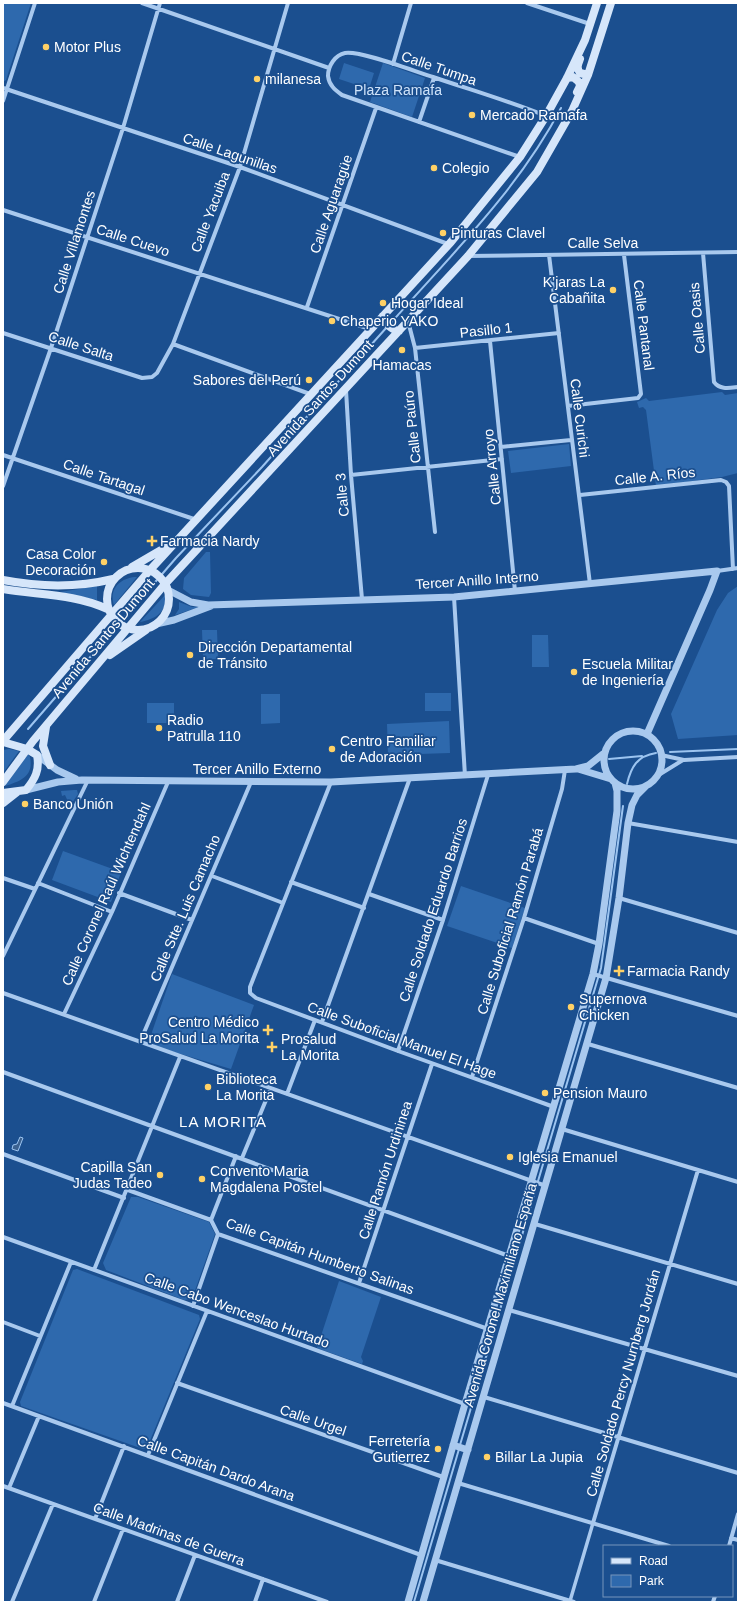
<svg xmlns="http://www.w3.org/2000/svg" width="741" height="1605" viewBox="0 0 741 1605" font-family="Helvetica,sans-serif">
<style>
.green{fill:#2e69ad}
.water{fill:#3c6290;stroke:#9cc4f0}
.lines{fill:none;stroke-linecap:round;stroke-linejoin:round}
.stream{stroke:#9cc4f0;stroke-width:2}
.pedestrian{stroke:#a9c9ee;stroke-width:3.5}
.minor{stroke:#a9c9ee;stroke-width:4}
.tertiary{stroke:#a9c9ee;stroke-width:7}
.secondary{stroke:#d6e6fa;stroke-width:8}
.poi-dot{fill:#ffd166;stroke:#1b4f8f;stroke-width:1.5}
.labels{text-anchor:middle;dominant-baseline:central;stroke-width:3.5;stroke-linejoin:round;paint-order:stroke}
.poi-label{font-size:14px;fill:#fff;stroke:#1b4f8f;text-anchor:start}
.street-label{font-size:14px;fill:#fff;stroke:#1b4f8f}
.park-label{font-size:14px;fill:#cfe3fa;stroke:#1b4f8f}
.neighbourhood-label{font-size:15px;letter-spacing:1px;fill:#fff;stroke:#1b4f8f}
</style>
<rect width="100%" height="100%" fill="#1b4f8f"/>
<!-- green -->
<path class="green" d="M3 3H31L6 80 3 82Z
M344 63 374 73 369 89 339 79Z
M383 63 425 78 412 117 370 102Z
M722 392 725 395 738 393V473L722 477 656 486 646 410 643 407 639 408 637 402 646 398 649 401Z
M569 444 571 466 511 473 508 451Z
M206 552H210L211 593 209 597 191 595 183 589 184 578Z
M137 577 114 605C108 588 122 577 137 577Z
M97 586V600L60 592Z
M738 586V735L678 739 671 714 717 610 728 593Z
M166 594C167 612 156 619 140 622Z
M179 602 192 607H199L175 615 179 609Z
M202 630H217L218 659H203Z
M532 635H548L549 667H532Z
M425 693H451V711H425Z
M261 694H280V723L261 724Z
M147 703H174V723H147Z
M449 721 450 753 388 755 387 724Z
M9 749 19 751 3 773V750Z
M28 754 30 757C34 776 21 781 5 786Z
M74 790H77L78 794 70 806 65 795 62 796 61 791Z
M63 851 121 872 111 902 52 880Z
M461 886 525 908 512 948 447 926Z
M172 974 254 1005 231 1069 154 1046 152 1032Z
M131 1197H138L209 1222 215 1234 192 1299 184 1300 106 1270 103 1263Z
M77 1269 199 1315 200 1319 147 1448 143 1449 21 1406 20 1402 73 1270Z
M339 1281 381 1297 361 1357 363 1361 362 1364 317 1348Z"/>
<!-- water -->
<path class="water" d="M20 1137 23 1138 18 1151 12 1149 13 1145 17 1144Z"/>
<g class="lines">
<!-- stream -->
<path class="stream" d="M390 324C451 255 518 190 561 108
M28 729 176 558 262 467 387 327
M670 752 738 749
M609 759 642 756
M627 784C631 767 637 756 656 753
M460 1445 601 968 623 806
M414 1602 459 1449"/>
<!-- pedestrian -->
<path class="pedestrian" d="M570 1601 593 1523"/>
<!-- minor -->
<path class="minor" d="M142 3 329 68
M527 3 590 24
M393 64 411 3
M3 88 240 167 448 244
M3 101 35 3
M419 122 434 78
M520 157 342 95C335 90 329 85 328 76 328 66 335 55 345 53 360 50 416 72 433 77 471 90 509 101 546 116
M3 210 370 329
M703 253 714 382C720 390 729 388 738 387
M549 255 590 584
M468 256 738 252
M307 307 376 108
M408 321 415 348 435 532
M3 333 142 378 152 377 157 373 173 344 240 167 288 3
M490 341 515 591
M173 344 310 394
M415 348 559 333
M346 390 351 475 362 599
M568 406 638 398 641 394 624 255
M501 447 571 440
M3 455 197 520
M351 475 502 459
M3 486 51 348 123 128 160 3
M580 495 721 480 726 482 729 486 733 569
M717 571 738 568
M454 597 465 776
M661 755 684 760 738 757
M657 776 683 760
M331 782 250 987V993L256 998 398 1051 554 1107
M628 823 738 842
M212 876 283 903
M3 878 35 889
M291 882 364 908
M38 883 112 912
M119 893 192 920
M369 894 443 920
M619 898 738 933
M524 918 599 944
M3 956 88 780
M593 974 738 1016
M3 993 546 1186
M64 1014 112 912 168 782
M322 1022 410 778
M140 1042 251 782
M588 1044 738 1088
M398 1051 443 920 488 775
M3 1072 509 1256
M472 1077 524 918 562 789 565 770
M287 1094 315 1020
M562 1129 738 1182
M3 1154 124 1198
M242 1158 271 1088
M128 1190 211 1220 218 1234 488 1329
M211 1220 236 1156
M535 1224 738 1284
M3 1237 465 1404
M94 1270 180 1057
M359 1283 432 1064
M193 1306 218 1234
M509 1310 738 1376
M3 1322 40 1336
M177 1383 443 1477
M484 1397 738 1473
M3 1403 421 1555
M12 1406 71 1262
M148 1455 207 1311
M458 1483 669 1546
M3 1486 327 1602
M9 1488 39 1416
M95 1519 124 1446
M593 1523 698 1170
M731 1538 738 1540
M729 1546 738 1514
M435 1560 574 1602
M12 1602 53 1504
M94 1602 123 1529
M177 1602 195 1555
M255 1602 263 1579
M713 1602 715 1596"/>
<!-- tertiary -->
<path class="tertiary" d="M168 590 191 602 208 605 454 597 717 571 710 590 647 734
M156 624 174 620 211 606
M604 760a29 29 0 1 1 58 0a29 29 0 1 1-58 0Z
M37 755 57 770 76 779
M578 769 611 779
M26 790 58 782 82 780 331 782 576 769 588 766 603 754
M453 1445 468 1450
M408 1602 465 1404 593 974 599 944 617 811V791L615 783
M423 1602 606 978 619 898 628 823 632 805 637 795 645 787"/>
<!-- secondary -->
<path class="secondary" d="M580 59C578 64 576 68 580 73L588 75
M567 78 573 77 579 82 580 86 577 92
M383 316C384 323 392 330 399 331
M132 567 168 546
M107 599a31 31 0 1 1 62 0a31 31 0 1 1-62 0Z
M3 580C40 587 76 588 113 579
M3 589C37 595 76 594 107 609
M110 655 146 630
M46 727 43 746 50 765
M3 741 150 570 451 242 520 157 546 116 567 78 585 40 597 3
M3 742 27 749 37 755C40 770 35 779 26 790L3 793
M3 782 33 741 165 584 468 256 537 172 572 111 588 75 611 3
M3 803 17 792"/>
</g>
<!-- markers -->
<g class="poi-dot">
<circle cx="46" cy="47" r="4"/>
<circle cx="257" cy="79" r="4"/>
<circle cx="472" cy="115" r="4"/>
<circle cx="434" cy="168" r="4"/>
<circle cx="443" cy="233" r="4"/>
<circle cx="613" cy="290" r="4"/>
<circle cx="383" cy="303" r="4"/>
<circle cx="332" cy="321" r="4"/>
<circle cx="402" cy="350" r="4"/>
<circle cx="309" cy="380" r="4"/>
<path d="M150 535h4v4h4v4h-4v4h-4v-4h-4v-4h4z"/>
<circle cx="104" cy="562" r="4"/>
<circle cx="190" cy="655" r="4"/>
<circle cx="574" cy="672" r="4"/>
<circle cx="159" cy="728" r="4"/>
<circle cx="332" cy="749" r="4"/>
<circle cx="25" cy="804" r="4"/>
<path d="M617 965h4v4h4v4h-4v4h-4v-4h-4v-4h4z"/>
<circle cx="571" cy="1007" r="4"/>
<path d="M266 1024h4v4h4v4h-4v4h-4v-4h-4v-4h4z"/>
<path d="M270 1041h4v4h4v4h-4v4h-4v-4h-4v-4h4z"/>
<circle cx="208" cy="1087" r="4"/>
<circle cx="545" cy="1093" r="4"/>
<circle cx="510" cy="1157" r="4"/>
<circle cx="160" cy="1175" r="4"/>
<circle cx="202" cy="1179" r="4"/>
<circle cx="438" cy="1449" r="4"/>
<circle cx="487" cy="1457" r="4"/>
</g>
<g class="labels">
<!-- poi labels -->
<g class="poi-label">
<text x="54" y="47">Motor Plus</text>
<text x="265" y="79">milanesa</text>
<text x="480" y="115">Mercado Ramafa</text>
<text x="442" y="168">Colegio</text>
<text x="451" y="233">Pinturas Clavel</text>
<text x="605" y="282" text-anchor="end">K’jaras La<tspan x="605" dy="16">Cabañita</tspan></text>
<text x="391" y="303">Hogar Ideal</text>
<text x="340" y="321">Chaperio YAKO</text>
<text x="402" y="365" text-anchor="middle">Hamacas</text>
<text x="301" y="380" text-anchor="end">Sabores del Perú</text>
<text x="160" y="541">Farmacia Nardy</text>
<text x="96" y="554" text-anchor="end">Casa Color<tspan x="96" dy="16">Decoración</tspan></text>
<text x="198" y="647">Dirección Departamental<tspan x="198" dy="16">de Tránsito</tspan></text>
<text x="582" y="664">Escuela Militar<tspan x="582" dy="16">de Ingeniería</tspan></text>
<text x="167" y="720">Radio<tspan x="167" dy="16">Patrulla 110</tspan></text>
<text x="340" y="741">Centro Familiar<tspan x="340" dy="16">de Adoración</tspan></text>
<text x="33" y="804">Banco Unión</text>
<text x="627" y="971">Farmacia Randy</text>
<text x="579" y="999">Supernova<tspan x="579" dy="16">Chicken</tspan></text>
<text x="259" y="1022" text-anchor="end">Centro Médico<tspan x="259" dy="16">ProSalud La Morita</tspan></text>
<text x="281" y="1039">Prosalud<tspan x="281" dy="16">La Morita</tspan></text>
<text x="216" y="1079">Biblioteca<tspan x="216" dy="16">La Morita</tspan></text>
<text x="553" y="1093">Pension Mauro</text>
<text x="518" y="1157">Iglesia Emanuel</text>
<text x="152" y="1167" text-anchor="end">Capilla San<tspan x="152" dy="16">Judas Tadeo</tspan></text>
<text x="210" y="1171">Convento Maria<tspan x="210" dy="16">Magdalena Postel</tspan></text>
<text x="430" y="1441" text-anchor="end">Ferretería<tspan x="430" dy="16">Gutierrez</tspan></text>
<text x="495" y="1457">Billar La Jupia</text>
</g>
<!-- street labels -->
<g class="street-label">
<text transform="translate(439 68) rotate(19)">Calle Tumpa</text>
<text transform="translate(230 153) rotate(19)">Calle Lagunillas</text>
<text transform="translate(331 204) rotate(-71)">Calle Aguaragüe</text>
<text transform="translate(210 212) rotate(-69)">Calle Yacuiba</text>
<text transform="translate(133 240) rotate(18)">Calle Cuevo</text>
<text transform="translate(74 242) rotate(-72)">Calle Villamontes</text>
<text x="603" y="243">Calle Selva</text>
<text transform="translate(697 318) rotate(-95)">Calle Oasis</text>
<text transform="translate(644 325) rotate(83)">Calle Pantanal</text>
<text transform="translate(486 330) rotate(-6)">Pasillo 1</text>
<text transform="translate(81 346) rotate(18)">Calle Salta</text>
<text transform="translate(320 398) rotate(-48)">Avenida Santos Dumont</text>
<text transform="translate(580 418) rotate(83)">Calle Curichi</text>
<text transform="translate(412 427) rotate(-96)">Calle Paúro</text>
<text transform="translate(492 467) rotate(-96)">Calle Arroyo</text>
<text transform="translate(655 476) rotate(-6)">Calle A. Ríos</text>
<text transform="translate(104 477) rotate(19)">Calle Tartagal</text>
<text transform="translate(342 495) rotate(-95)">Calle 3</text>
<text transform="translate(477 580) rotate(-4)">Tercer Anillo Interno</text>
<text transform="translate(103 638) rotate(-50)">Avenida Santos Dumont</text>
<text x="257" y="769">Tercer Anillo Externo</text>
<text transform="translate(106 894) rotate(-66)">Calle Coronel Raúl Wichtendahl</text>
<text transform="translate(185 908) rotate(-67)">Calle Stte. Luis Camacho</text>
<text transform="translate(433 910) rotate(-72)">Calle Soldado Eduardo Barrios</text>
<text transform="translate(510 921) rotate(-73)">Calle Suboficial Ramón Parabá</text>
<text transform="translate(402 1040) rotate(20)">Calle Suboficial Manuel El Hage</text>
<text transform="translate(385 1170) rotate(-72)">Calle Ramón Urdininea</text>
<text transform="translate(320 1256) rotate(20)">Calle Capitán Humberto Salinas</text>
<text transform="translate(500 1295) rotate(-74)">Avenida Coronel Maximiliano España</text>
<text transform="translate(237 1310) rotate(20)">Calle Cabo Wenceslao Hurtado</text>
<text transform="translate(623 1383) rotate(-74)">Calle Soldado Percy Nurnberg Jordán</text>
<text transform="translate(313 1420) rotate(19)">Calle Urgel</text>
<text transform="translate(216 1468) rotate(20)">Calle Capitán Dardo Arana</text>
<text transform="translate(169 1534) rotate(20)">Calle Madrinas de Guerra</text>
</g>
<!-- park labels -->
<g class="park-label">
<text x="398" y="90">Plaza Ramafa</text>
</g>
<!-- neighbourhood labels -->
<g class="neighbourhood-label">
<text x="223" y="1121">LA MORITA</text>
</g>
</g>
<!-- border -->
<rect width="741" height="1605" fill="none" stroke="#ffffff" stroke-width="8"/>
<!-- legend -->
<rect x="603" y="1545" width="130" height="52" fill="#1b4f8f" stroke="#7695bc"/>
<rect x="611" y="1558" width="20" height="6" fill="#d6e6fa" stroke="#7695bc"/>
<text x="639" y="1565" font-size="12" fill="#ffffff">Road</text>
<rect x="611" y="1575" width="20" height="12" fill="#2e69ad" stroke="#7695bc"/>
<text x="639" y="1585" font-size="12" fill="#ffffff">Park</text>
</svg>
